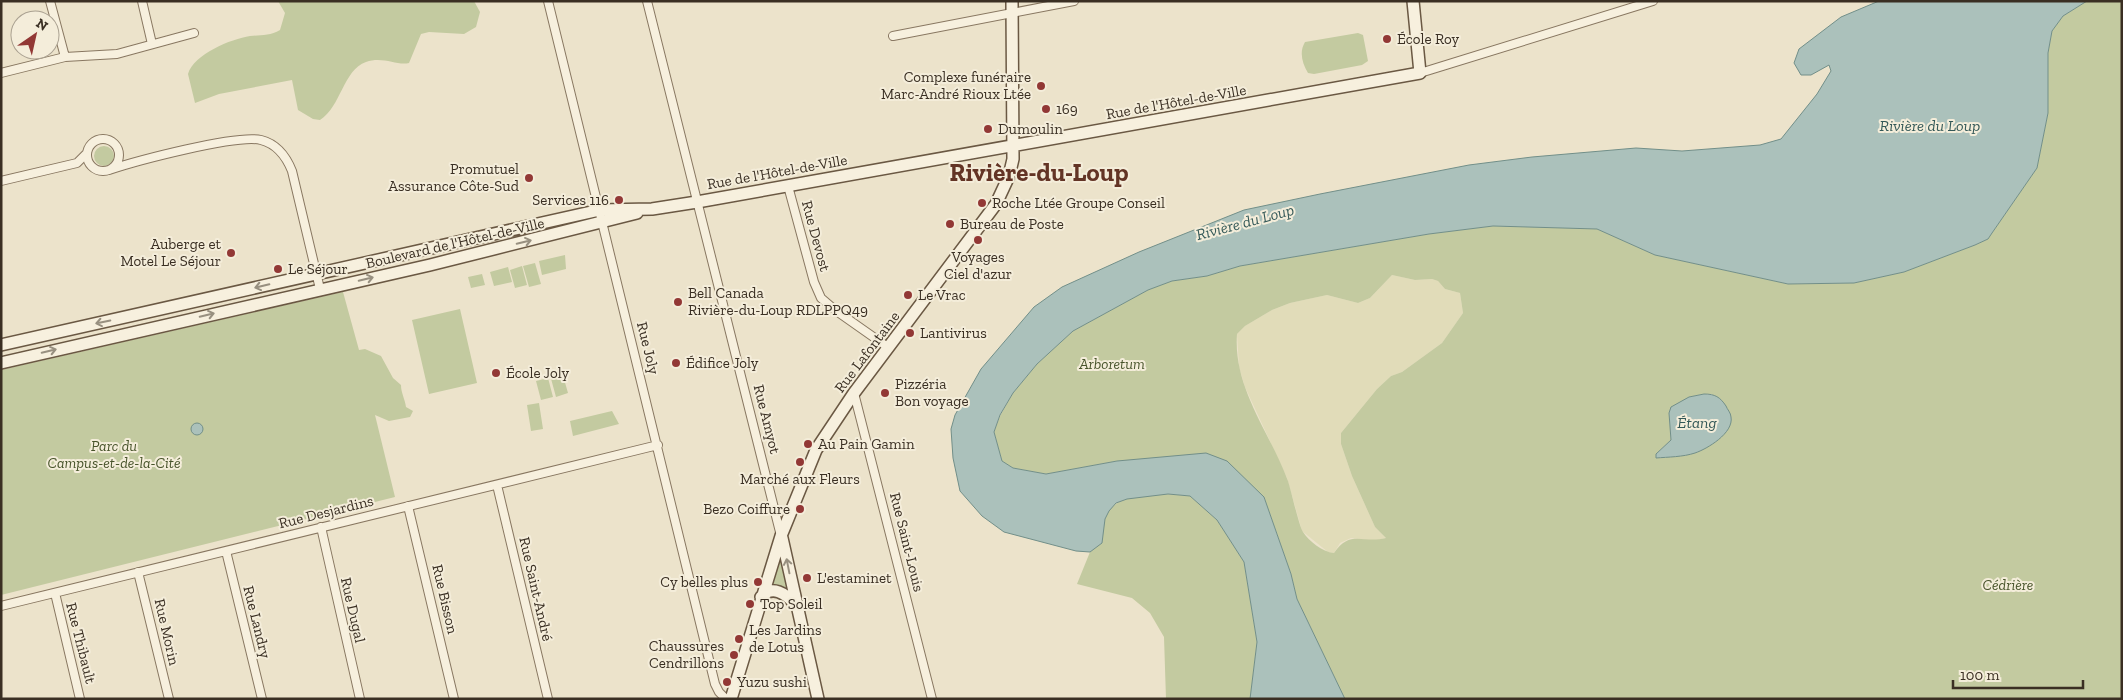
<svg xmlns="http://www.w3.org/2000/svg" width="2123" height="700" viewBox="0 0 2123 700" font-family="'Zilla Slab',serif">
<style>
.farmland{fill:#e1dcb9}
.green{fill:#c3caa0;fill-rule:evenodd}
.water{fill:#abc1bb;stroke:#728f89}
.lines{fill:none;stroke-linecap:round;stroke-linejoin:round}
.street-casing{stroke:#887761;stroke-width:10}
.secondary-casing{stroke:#6a5843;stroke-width:14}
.street{stroke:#f7f0de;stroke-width:8}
.secondary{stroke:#f7f0de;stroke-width:11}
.oneway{stroke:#989080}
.poi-dot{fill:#923835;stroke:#f4edda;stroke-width:2}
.labels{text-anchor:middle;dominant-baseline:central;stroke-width:4;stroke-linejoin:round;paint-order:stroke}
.poi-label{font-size:15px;fill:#3a2f23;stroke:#f4edda;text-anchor:start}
.street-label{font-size:15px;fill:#3a2f23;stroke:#f4edda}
.park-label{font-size:15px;font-style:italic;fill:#48542b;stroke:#f4edda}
.water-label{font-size:16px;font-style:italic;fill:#335857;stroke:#f4edda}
.town-label{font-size:25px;font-weight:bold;fill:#633425;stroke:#f4edda}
</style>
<rect width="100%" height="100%" fill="#ece3cb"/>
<!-- farmland -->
<path class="farmland" d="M1392 275 1415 280 1432 279 1438 281 1445 289 1460 293 1463 313 1442 343 1402 372 1391 376 1377 389 1341 433V444L1352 476 1375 527 1386 538 1375 541 1351 538 1340 543 1334 553 1328 552 1302 531 1287 478 1245 387 1239 367 1237 334 1245 326 1272 310 1290 303 1327 295 1358 303 1370 298Z"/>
<!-- green -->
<path class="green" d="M278 1H474L480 12 476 27 464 34 429 32 421 34 409 63C397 66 383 56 366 62 343 70 341 107 320 120L313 119 298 110 292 80 219 94 195 103 188 74C194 54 231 39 250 36 261 35 270 36 280 30L285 13Z
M2087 1H2122V699H1345L1297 599 1291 574 1264 497 1117 461 1046 474 1013 468 1002 461 994 432 1000 416 1013 393 1037 364 1073 331 1148 290 1172 281 1207 276 1240 266 1429 234 1493 226 1575 228 1597 229 1655 255 1788 284 1854 283 1904 272 1975 245 1988 239 1992 233 2037 168 2048 113V53L2052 31 2063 16ZM1392 275 1415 280 1432 279 1438 281 1445 289 1460 293 1463 313 1442 343 1402 372 1391 376 1377 389 1341 433V444L1352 476 1375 527 1386 538C1363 544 1350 529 1334 553 1322 552 1309 541 1303 532 1299 526 1291 490 1288 481 1270 432 1233 388 1237 334L1245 326 1272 310 1290 303 1327 295 1358 303 1370 298ZM1704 394H1712L1726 432C1700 455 1690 455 1656 458V454L1671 440 1669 413 1689 397Z
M1358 33 1363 35 1368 61 1362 65 1314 74 1308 73C1302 63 1299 52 1305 42Z
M94 156a10 10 0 1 1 20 0a10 10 0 1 1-20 0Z
M565 255 566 269 542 275 539 261Z
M535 263 541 284 529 287 523 266Z
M522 266 527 285 515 288 510 270Z
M508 267 512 282 494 286 490 272Z
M482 274 485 285 471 288 468 277Z
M343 292 359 350 365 349 381 356 393 378 401 385C401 393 405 399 406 407L413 411 410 417 389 421 375 415 395 497 1 595V370Z
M460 309 477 383 429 394 412 320Z
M562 372 568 393 556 397 550 375Z
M548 378 553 397 541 400 536 381Z
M539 403 543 429 531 431 527 405Z
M612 411 619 424 573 436 570 421Z
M1168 494 1190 496 1217 520 1244 562 1257 642 1250 699H1166L1164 637 1150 613 1132 598 1077 584 1090 552 1102 542C1103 535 1103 526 1105 519 1113 493 1147 496 1168 494Z
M781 554 787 587 785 589 770 588Z"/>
<!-- water -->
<path class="water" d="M1879 1H2087L2063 16 2052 31 2048 53V113L2037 168 1992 233 1988 239 1975 245 1904 272 1854 283 1788 284 1655 255 1597 229 1493 226 1429 234 1240 266 1207 276 1172 281 1148 290 1073 331 1037 364 1013 393 1000 415 994 432 1002 461 1013 468 1046 474 1117 461 1206 453 1227 461 1264 497 1291 574 1297 599 1345 699H1250L1257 642 1244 562 1217 520 1190 496 1168 494 1127 499 1116 503 1109 511 1105 519 1102 543 1090 552 1076 551 1004 532 982 516 960 491 953 458 951 429 955 415 981 369 1034 307 1062 287 1139 252 1244 210 1320 194 1469 165 1532 157 1636 148 1682 151 1760 145 1781 139 1817 94 1831 71 1829 65 1811 75H1801L1794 63 1799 49 1841 17Z
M1704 394C1715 394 1720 397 1726 406 1727 409 1731 413 1731 417 1734 433 1707 449 1695 453 1683 457 1668 457 1656 458V454L1671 440 1669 413 1671 407 1689 397Z
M191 429a6 6 0 1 1 12 0a6 6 0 1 1-12 0Z"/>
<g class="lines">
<!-- street casing -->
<g class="street-casing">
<path id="street" d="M50 1 65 57
M142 1 152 44
M548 1 715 684 719 692 726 699
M647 1 781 536
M893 36 1074 1
M1 73 65 57 117 54 194 33
M1420 73 1653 1
M87 155a16 16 0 1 1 32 0a16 16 0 1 1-32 0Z
M109 170C136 161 237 134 261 140 277 144 286 156 292 171L320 289
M1 181 77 163 87 153
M788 186 814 282 821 298 835 310 889 348
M854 393 932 699
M497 485 548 699
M408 506 454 699
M321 527 360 699
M226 551 262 699
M138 572 169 699
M55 593 80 699
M1 606 658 445"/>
</g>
<!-- secondary casing -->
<g class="secondary-casing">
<path id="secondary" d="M1 345 600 210 652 209 697 202 1420 73 1413 1
M1 363 430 265 637 213
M782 538 818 699
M761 597C772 584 786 594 795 604
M731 699 781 536 816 450 854 393 996 204 1009 176 1013 159 1012 1"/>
</g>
<!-- street -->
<use href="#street" class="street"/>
<!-- secondary -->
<use href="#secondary" class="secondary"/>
</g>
<!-- one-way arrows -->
<defs><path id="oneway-shaft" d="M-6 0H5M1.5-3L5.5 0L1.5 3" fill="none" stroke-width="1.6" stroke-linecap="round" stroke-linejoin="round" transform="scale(1.25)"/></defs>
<g class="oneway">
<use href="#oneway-shaft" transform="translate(524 242) rotate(-13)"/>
<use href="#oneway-shaft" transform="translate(366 279) rotate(-13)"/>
<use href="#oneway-shaft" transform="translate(262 286) rotate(167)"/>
<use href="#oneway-shaft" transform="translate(207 315) rotate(-13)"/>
<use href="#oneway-shaft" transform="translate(103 322) rotate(168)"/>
<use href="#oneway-shaft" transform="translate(49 351) rotate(-13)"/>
<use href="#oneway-shaft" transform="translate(788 566) rotate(-101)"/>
</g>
<!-- markers -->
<g class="poi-dot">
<circle cx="1387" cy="39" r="5"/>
<circle cx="1041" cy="86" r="5"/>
<circle cx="1046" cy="109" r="5"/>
<circle cx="988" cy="129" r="5"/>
<circle cx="529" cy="178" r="5"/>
<circle cx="619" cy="200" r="5"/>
<circle cx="982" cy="203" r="5"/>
<circle cx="950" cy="224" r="5"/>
<circle cx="978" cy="240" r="5"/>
<circle cx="231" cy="253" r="5"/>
<circle cx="278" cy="269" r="5"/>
<circle cx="908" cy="295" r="5"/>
<circle cx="678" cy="302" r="5"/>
<circle cx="910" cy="333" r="5"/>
<circle cx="676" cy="363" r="5"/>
<circle cx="496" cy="373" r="5"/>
<circle cx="885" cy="393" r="5"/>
<circle cx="808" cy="444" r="5"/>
<circle cx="800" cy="462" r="5"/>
<circle cx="800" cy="509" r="5"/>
<circle cx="807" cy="578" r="5"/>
<circle cx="758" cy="582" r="5"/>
<circle cx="750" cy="604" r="5"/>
<circle cx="739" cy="639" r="5"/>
<circle cx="734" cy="655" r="5"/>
<circle cx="727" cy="682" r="5"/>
</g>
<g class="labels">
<!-- poi labels -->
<g class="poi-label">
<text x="1397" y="39">École Roy</text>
<text x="1031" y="77" text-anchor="end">Complexe funéraire<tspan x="1031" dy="17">Marc-André Rioux Ltée</tspan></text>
<text x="1056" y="109">169</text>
<text x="998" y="129">Dumoulin</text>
<text x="519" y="169" text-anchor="end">Promutuel<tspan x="519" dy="17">Assurance Côte-Sud</tspan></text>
<text x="609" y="200" text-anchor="end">Services 116</text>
<text x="992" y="203">Roche Ltée Groupe Conseil</text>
<text x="960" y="224">Bureau de Poste</text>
<text x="221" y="244" text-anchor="end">Auberge et<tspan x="221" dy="17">Motel Le Séjour</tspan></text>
<text x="978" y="257" text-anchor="middle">Voyages<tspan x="978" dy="17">Ciel d'azur</tspan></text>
<text x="288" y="269">Le Séjour</text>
<text x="688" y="293">Bell Canada<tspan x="688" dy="17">Rivière-du-Loup RDLPPQ49</tspan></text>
<text x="918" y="295">Le Vrac</text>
<text x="920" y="333">Lantivirus</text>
<text x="686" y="363">Édifice Joly</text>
<text x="506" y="373">École Joly</text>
<text x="895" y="384">Pizzéria<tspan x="895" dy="17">Bon voyage</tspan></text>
<text x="818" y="444">Au Pain Gamin</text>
<text x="800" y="479" text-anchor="middle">Marché aux Fleurs</text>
<text x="790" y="509" text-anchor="end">Bezo Coiffure</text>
<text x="817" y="578">L'estaminet</text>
<text x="748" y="582" text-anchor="end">Cy belles plus</text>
<text x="760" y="604">Top Soleil</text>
<text x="749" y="630">Les Jardins<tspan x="749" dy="17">de Lotus</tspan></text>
<text x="724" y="646" text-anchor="end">Chaussures<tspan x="724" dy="17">Cendrillons</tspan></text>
<text x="737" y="682">Yuzu sushi</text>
</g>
<!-- street labels -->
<g class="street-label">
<text transform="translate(1176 102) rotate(-10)">Rue de l'Hôtel-de-Ville</text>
<text transform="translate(777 172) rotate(-10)">Rue de l'Hôtel-de-Ville</text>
<text transform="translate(816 236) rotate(75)">Rue Devost</text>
<text transform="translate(455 243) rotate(-13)">Boulevard de l'Hôtel-de-Ville</text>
<text transform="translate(648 348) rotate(76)">Rue Joly</text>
<text transform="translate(867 352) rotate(-53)">Rue Lafontaine</text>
<text transform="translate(767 419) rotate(76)">Rue Amyot</text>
<text transform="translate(326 512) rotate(-14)">Rue Desjardins</text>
<text transform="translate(907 542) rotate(76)">Rue Saint-Louis</text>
<text transform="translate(536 589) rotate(77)">Rue Saint-André</text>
<text transform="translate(445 599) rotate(77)">Rue Bisson</text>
<text transform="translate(353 610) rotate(77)">Rue Dugal</text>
<text transform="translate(257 622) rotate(76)">Rue Landry</text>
<text transform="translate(167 632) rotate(77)">Rue Morin</text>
<text transform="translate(81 643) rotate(76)">Rue Thibault</text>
</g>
<!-- park labels -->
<g class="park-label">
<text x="1112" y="364">Arboretum</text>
<text x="114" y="446">Parc du<tspan x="114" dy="17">Campus-et-de-la-Cité</tspan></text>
<text x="2008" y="585">Cédrière</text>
</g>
<!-- water labels -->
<g class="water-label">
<text x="1930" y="125">Rivière du Loup</text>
<text transform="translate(1245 222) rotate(-15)">Rivière du Loup</text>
<text x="1697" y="422">Étang</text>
</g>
<!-- town labels -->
<g class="town-label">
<text x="1039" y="172">Rivière-du-Loup</text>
</g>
</g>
<!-- border -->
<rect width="2123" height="700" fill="none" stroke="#3a2f23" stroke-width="5"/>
<!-- north arrow -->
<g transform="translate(35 35) rotate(34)"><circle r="24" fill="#f4edda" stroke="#aaa191"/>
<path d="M0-4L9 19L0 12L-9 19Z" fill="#923835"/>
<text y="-8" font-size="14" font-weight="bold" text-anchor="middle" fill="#3a2f23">N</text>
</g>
<!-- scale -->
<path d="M1953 680v8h130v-8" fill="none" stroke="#3a2f23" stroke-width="2.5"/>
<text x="1960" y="680" font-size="15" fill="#3a2f23" stroke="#f4edda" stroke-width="4" paint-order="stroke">100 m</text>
</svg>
